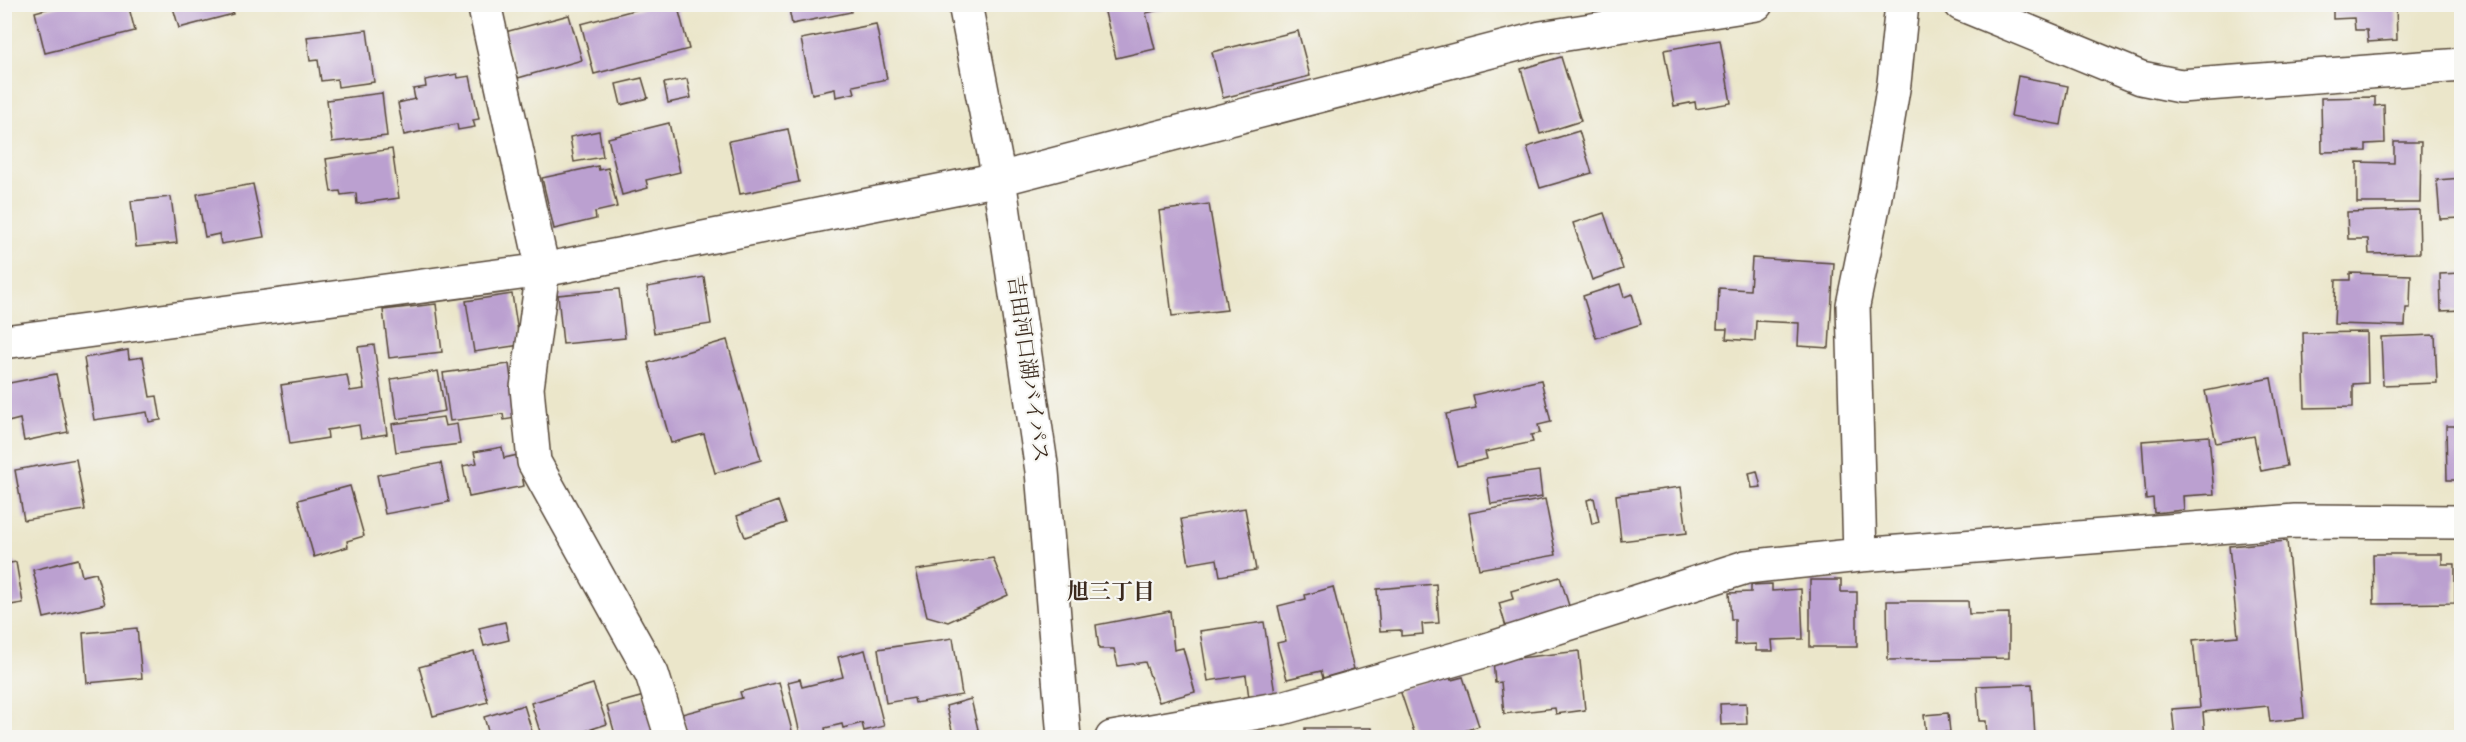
<svg xmlns="http://www.w3.org/2000/svg" width="2466" height="742" viewBox="0 0 2466 742" font-family="'IM FELL English','Noto Serif JP',serif">
<style>
.building{fill:#bba0d0}
.lines{fill:none;stroke-linecap:round;stroke-linejoin:round}
.minor-casing{stroke:#554638;stroke-width:36}
.trunk-casing{stroke:#554638;stroke-width:36}
.minor{stroke:#fff;stroke-width:33}
.trunk{stroke:#fff;stroke-width:33}
.labels{text-anchor:middle;dominant-baseline:central;stroke-width:4.5;stroke-linejoin:round;paint-order:stroke}
.street-label{font-size:21px;fill:#3b2a1e;stroke:#f6f6f2}
.neighbourhood-label{font-size:22px;font-weight:bold;fill:#3b2a1e;stroke:#f6f6f2}
</style>
<rect width="100%" height="100%" fill="#f6f6f2"/>
<filter id="ink" filterUnits="userSpaceOnUse"><feTurbulence type="fractalNoise" baseFrequency=".0167" numOctaves="2"/><feDisplacementMap in="SourceGraphic" scale="12" xChannelSelector="R" yChannelSelector="G"/><feConvolveMatrix kernelMatrix="1 2 1 2 8 2 1 2 1" color-interpolation-filters="sRGB"/></filter>
<filter id="wash" filterUnits="userSpaceOnUse"><feTurbulence type="fractalNoise" baseFrequency=".008" numOctaves="4" result="noise"/><feDisplacementMap in="SourceGraphic" scale="24" xChannelSelector="R" yChannelSelector="G"/><feGaussianBlur stdDeviation="1.35" result="paint"/><feColorMatrix in="noise" values="0 0 0 0 0 0 0 0 0 0 0 0 0 0 0 0 0 1.4 0 .05"/><feComposite in="paint" operator="in"/></filter>
<g filter="url(#wash)">
<rect width="100%" height="100%" fill="#ebe6ca"/>
<g id="blocks">
<!-- building -->
<path class="building" d="M64 4H128L135 31 45 53 35 12Z
M172 4H230L233 14 179 28Z
M657 4H677L689 49 594 74 581 24Z
M788 4H850L851 12 792 24Z
M1103 4H1172V7L1146 13 1155 49 1116 58Z
M2333 4H2396L2397 40 2368 42 2367 30H2355L2354 18 2333 19Z
M569 15 582 60 518 78 505 32Z
M876 24 887 79 853 86 855 93 836 97 835 89 812 94 801 39Z
M367 30 374 82 338 87 337 79 321 81 318 60 310 61 307 37Z
M1298 31 1310 76 1223 98 1212 52Z
M1720 40 1731 103 1696 109 1695 102 1674 106 1664 50Z
M1561 57 1581 121 1540 134 1521 69Z
M457 74 458 78 470 76 479 119 473 120 475 127 458 130 457 124 404 135 398 103 415 99 413 89 426 87 425 80Z
M2018 76 2068 86 2061 125 2011 116Z
M642 78 648 98 621 105 616 84Z
M687 79 691 98 668 103 664 83Z
M382 93 387 136 332 142 327 100Z
M2375 97V106L2384 105 2385 143 2366 144V151L2322 152 2321 98Z
M669 123 680 172 646 180 648 188 622 195 608 138Z
M788 129 799 182 740 194 729 141Z
M599 131 603 157 574 162 570 137Z
M1579 131 1592 173 1540 188 1527 147Z
M2394 142H2421L2420 203H2357V162L2394 163Z
M392 149 399 198 357 204 356 193 341 195 340 191 331 192 326 159Z
M598 166 599 170 608 168 617 207 595 212 596 219 554 229 542 178Z
M2462 178V218L2440 219 2437 180Z
M253 184 264 237 221 244 219 234 205 237 197 194Z
M171 197 177 243 136 247 131 201Z
M1209 204 1227 310 1172 316 1159 211Z
M2419 210 2420 253 2369 254 2368 239H2348L2347 212Z
M1604 213 1623 269 1592 280 1573 223Z
M1752 258 1834 263 1829 348 1798 346 1799 323 1756 321 1755 341 1726 339 1727 329H1717L1719 288 1750 290Z
M2350 273 2411 275 2410 308H2406L2405 326 2334 324 2336 280H2350Z
M2462 273V310L2441 311 2440 274Z
M704 277 711 324 654 333 647 287Z
M1620 284 1624 297 1632 294 1641 324 1596 338 1583 296Z
M619 289 625 338 563 344 558 295Z
M512 294 520 345 474 352 466 301Z
M436 304 442 352 389 358 383 310Z
M2367 332 2368 383 2353 384V407L2305 408 2303 333Z
M2435 335 2437 383 2383 385 2381 337Z
M727 340 761 460 715 473 704 434 671 443 648 363Z
M374 345 387 434 361 438 359 425 327 430 328 438 290 444 281 385 347 375 350 391 364 389 358 347Z
M128 350 129 359 143 357 150 397 157 396 161 420 149 422 147 412 94 420 84 358Z
M509 364 516 418 504 420 503 414 450 421 443 373Z
M438 371 445 411 397 419 391 379Z
M56 374 68 432 24 441 20 419 4 423V384Z
M2271 378 2287 466 2261 471 2254 436 2216 443 2205 391Z
M1541 380 1551 422 1538 425 1540 433 1531 435 1533 442 1485 452 1487 459 1457 466 1446 414 1476 408 1473 395Z
M443 417 445 426 457 424 460 444 396 452 392 424Z
M2446 426H2462V480H2447Z
M2209 436 2214 494 2183 496 2184 510 2154 513 2153 498 2146 499 2142 441Z
M502 447 504 458 518 455 524 486 469 497 463 466 477 463 474 452Z
M76 459 85 510 24 520 15 470Z
M441 463 449 502 385 514 377 475Z
M1539 471 1542 497 1491 504 1487 478Z
M1757 471 1761 487 1752 488 1749 473Z
M350 486 364 536 347 541 348 547 314 557 298 500Z
M1681 487 1687 533 1621 541 1616 495Z
M1594 498 1599 522 1592 524 1587 500Z
M1545 499 1556 555 1479 569 1469 513Z
M778 501 786 523 745 537 737 516Z
M1245 508 1256 570 1220 576 1217 559 1189 564 1181 519Z
M2287 541 2304 718 2270 722 2268 706 2203 712 2205 737 2175 738 2172 709 2200 707 2193 640 2238 636 2229 546Z
M2373 554H2442V564H2455V603L2374 604Z
M993 558 1008 595 948 622 927 616 916 570Z
M78 559 82 576 96 573 105 604 44 618 33 570Z
M16 562 23 603 4 606V564Z
M1560 577 1570 609 1506 627 1499 603 1513 599 1511 591Z
M1810 580H1841V592H1857V647H1810Z
M1436 584 1439 623 1422 624 1423 634 1401 636V630L1380 631 1377 589Z
M1772 584V591L1801 589 1803 639 1772 640 1773 651H1756V644L1735 645V619H1731L1729 593 1751 592V585Z
M1333 587 1354 669 1323 678 1321 671 1287 679 1277 643 1286 641 1278 606 1306 599 1305 595Z
M1887 601H1968L1969 614 2009 613V658L1888 660Z
M1170 611 1174 650 1183 648 1195 692 1159 702 1145 662 1118 666 1114 649H1099L1096 625Z
M505 622 509 640 484 646 479 628Z
M1264 622 1275 694 1249 698 1246 675 1208 681 1200 631Z
M137 628 142 678 87 683 83 633Z
M953 638 962 695 915 703 914 698 886 703 878 649Z
M865 650 884 726 864 731 862 723 843 728 842 724 825 728 827 738H801L788 682 800 679 802 687 843 677 838 657Z
M1579 651 1585 710 1556 714 1555 708 1504 714 1501 682 1495 683 1493 661Z
M474 652 488 702 433 716 419 667Z
M1449 673 1451 680 1463 677 1479 726 1444 738H1416L1400 690Z
M779 682 794 738H688L682 714 742 698 740 692Z
M593 684 607 724 564 738H542L531 703Z
M2032 684 2035 738H1987L1986 721H1979L1977 686Z
M644 696 656 738H616L607 706Z
M971 699 980 738H954L946 706Z
M1746 703 1747 724 1721 725 1720 704Z
M524 705 534 738H490L484 717Z
M1948 713 1950 732 1926 734 1924 715Z
M1305 728H1372V738H1305Z"/>
</g>
</g>
<g filter="url(#ink)">
<use href="#blocks" fill-opacity="0" stroke="#554638" stroke-width="1.5"/>
<g class="lines">
<!-- minor casing -->
<g class="minor-casing">
<path id="minor" d="M484 4 543 270 527 388 534 462 652 674 672 738
M1961 4 2141 78 2180 86 2462 65
M4 342 543 270 999 179 1541 38 1756 4
M1860 555 1853 305 1874 202 1894 83 1902 4
M1112 738 1282 708 1480 652 1746 567 1860 555 2295 521 2462 522"/>
</g>
<!-- trunk casing -->
<g class="trunk-casing">
<path id="trunk" d="M965 4 999 179 1042 471 1064 738"/>
</g>
<!-- minor -->
<use href="#minor" class="minor"/>
<!-- trunk -->
<use href="#trunk" class="trunk"/>
</g>
</g>
<g class="labels">
<!-- street labels -->
<g class="street-label">
<text transform="translate(1027 369) rotate(82)">吉田河口湖バイパス</text>
</g>
<!-- neighbourhood labels -->
<g class="neighbourhood-label">
<text x="1111" y="593">旭三丁目</text>
</g>
</g>
<!-- margin -->
<rect width="2466" height="742" fill="none" stroke="#f6f6f2" stroke-width="24"/>
</svg>
